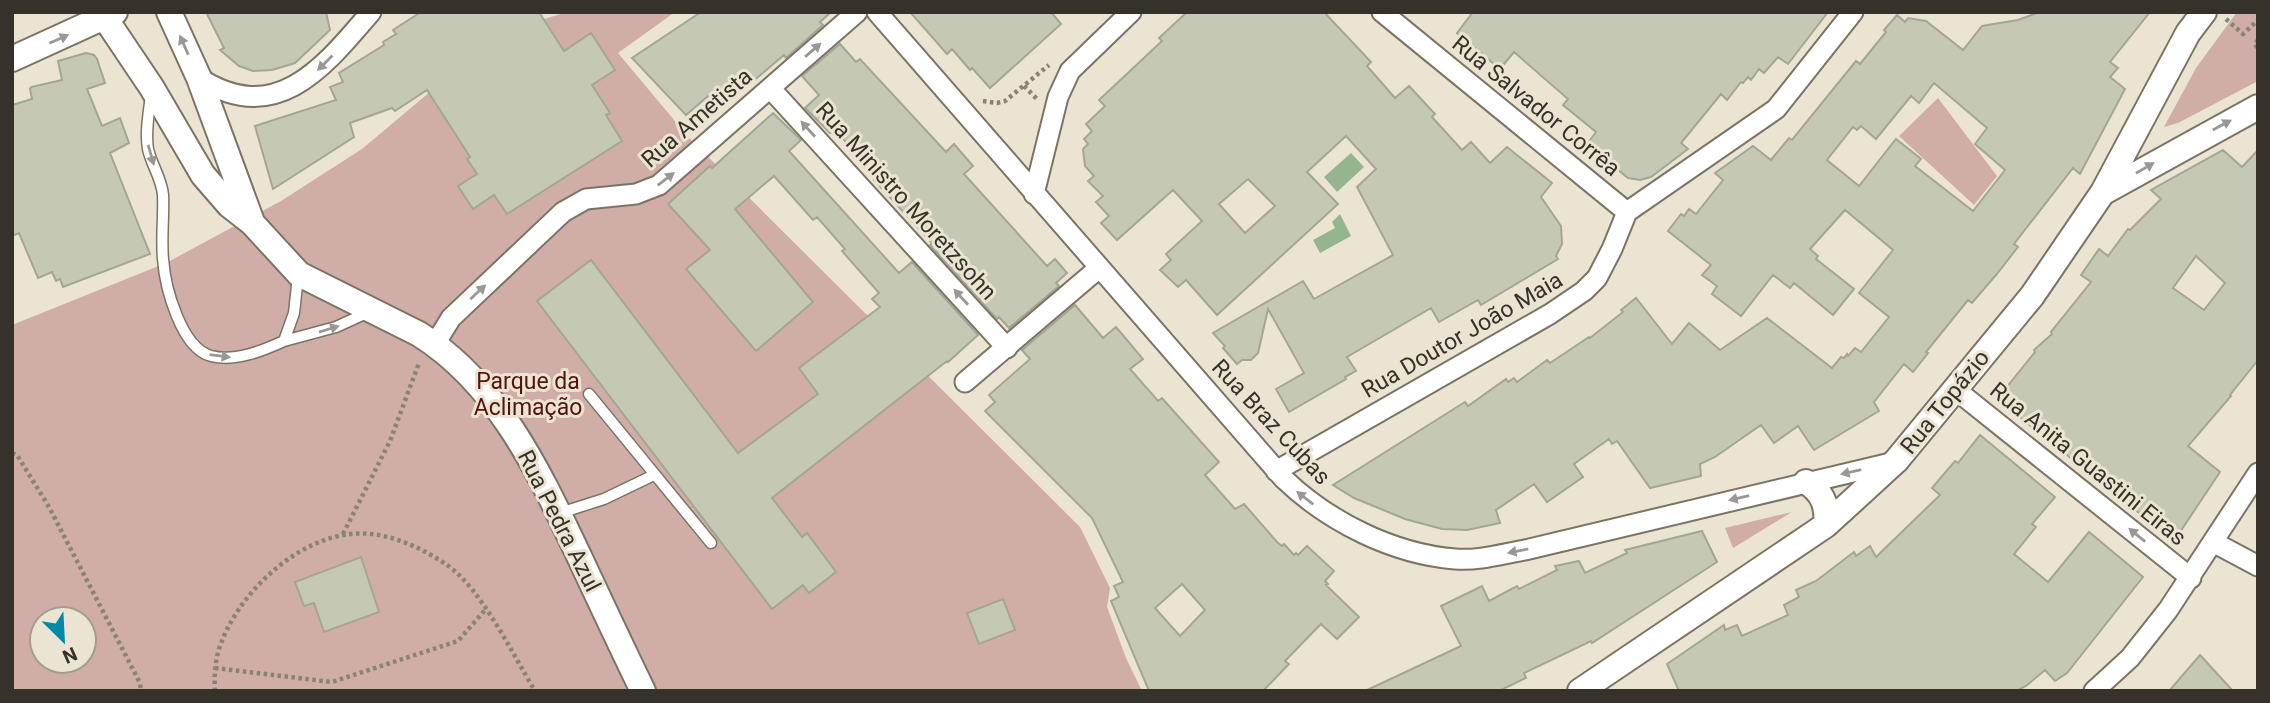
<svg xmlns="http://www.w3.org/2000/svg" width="2270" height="703" viewBox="0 0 2270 703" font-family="Roboto,sans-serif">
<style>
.green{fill:#d0ada7;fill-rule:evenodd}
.water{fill:#94b58d}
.building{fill:#c6c8b6;stroke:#a4a694;stroke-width:2;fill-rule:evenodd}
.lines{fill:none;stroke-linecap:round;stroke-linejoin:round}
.service-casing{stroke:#7b7464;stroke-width:13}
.minor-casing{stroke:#7b7464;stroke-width:23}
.tertiary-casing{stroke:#7b7464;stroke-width:28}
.path{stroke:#888377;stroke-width:4.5;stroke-dasharray:3.5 3.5;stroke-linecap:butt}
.service{stroke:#fff;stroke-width:10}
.minor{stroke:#fff;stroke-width:19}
.tertiary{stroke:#fff;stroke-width:24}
.oneway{fill:#9a9895}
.labels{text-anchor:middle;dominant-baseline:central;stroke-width:6;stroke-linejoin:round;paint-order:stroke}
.street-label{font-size:23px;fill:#35322b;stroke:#ece4d2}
.park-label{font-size:23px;fill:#55140c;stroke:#ece4d2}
</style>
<rect width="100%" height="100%" fill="#ece4d2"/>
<!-- green -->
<path class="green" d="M567 12H675L618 53 690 139 1080 527 1110 588 1107 607 1126 658 1142 691H12V325L166 263 281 201 362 149 431 91 538 21ZM42 619H84V661H42Z
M2237 12H2258V81L2178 123 2164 127 2196 68Z
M1938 98 1997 176 1974 205 1899 136Z
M1792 512 1733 548 1725 528Z"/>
<!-- water -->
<path class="water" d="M1351 153 1364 167 1337 192 1324 177Z
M1340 214 1351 236 1320 253 1313 240 1335 228 1332 222Z"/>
<!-- building -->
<path class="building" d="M206 12H326L330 30 295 63 272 70 253 71 239 66 220 50 224 48Z
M421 12H539L564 51 591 33 615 70 592 85 610 113 606 115 622 141 507 214 494 195 473 209 458 186 477 174 467 159 470 157 427 90 395 111 392 108 350 123 354 137 273 189 255 126 336 100 330 87 343 82 339 73 384 45 383 42 396 34 393 30Z
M701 12H831L820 22 823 25 786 58 784 55 751 83 744 76 720 98 714 91 686 115 632 58Z
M910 12H1051L1061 24 990 88 972 68 970 70 952 49 947 54Z
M1187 12H1324L1371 62 1367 66 1395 98 1409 86 1435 114 1432 117 1462 150 1471 142 1490 163 1507 147 1552 183 1541 197 1561 226 1562 244 1556 256 1558 259 1481 305 1478 300 1439 322 1431 308 1347 357 1356 371 1345 377 1346 379 1289 412 1276 389 1304 373 1268 309 1258 353 1251 360H1242L1237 364 1223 348 1225 346 1213 333 1303 281 1314 299 1393 255 1357 187 1376 169 1346 136 1307 172 1338 204 1217 315 1186 280 1178 287 1160 270 1171 260 1166 254 1202 221 1173 190 1117 240 1101 223 1109 216 1096 202 1103 196 1088 181 1094 176 1085 166 1083 149 1088 144 1084 139 1092 131 1086 124 1105 106 1099 100 1162 41 1159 38ZM1248 179 1275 206 1245 233 1219 204Z
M1473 12H1828L1788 64 1778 57 1764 73 1759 69 1751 80 1748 77 1743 83 1741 82 1727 100 1721 94 1681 143 1688 149 1651 177 1640 180 1628 178 1587 144 1596 132 1563 105 1568 99 1514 52 1500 69 1457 33Z
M2040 12H2150L2110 62 2118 68 2110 77 2125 89 2080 174 2073 168 2014 244 2018 247 1996 275 1972 303 1968 300 1926 352 1928 353 1913 372 1904 364 1874 402 1879 411 1814 450 1798 426 1774 443 1761 425 1715 457 1700 464 1701 476 1650 488 1617 441 1612 444 1609 439 1574 464 1583 477 1547 502 1534 484 1496 510 1500 523 1467 530 1442 529 1405 519 1354 498 1333 485 1465 402 1468 406 1506 379 1508 382 1514 378 1517 382 1547 360 1550 363 1589 337 1590 338 1623 312 1621 310 1636 298 1672 344 1689 323 1720 350 1767 318 1832 368 1841 357 1844 358 1847 354 1848 356 1855 348 1861 352 1889 317 1859 293 1893 250 1845 210 1810 249 1818 256 1816 259 1854 289 1833 315 1794 283 1790 288 1773 275 1741 316 1712 294 1717 286 1702 275 1711 265 1668 231 1681 214 1684 216 1689 209 1696 214 1723 180 1715 173 1753 146 1771 160 1789 138 1792 140 1856 61 1860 64 1886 32 1884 30 1897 15 1905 22 1908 18 1926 21 1963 50 1982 26 2018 20ZM1934 83 1987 128 1975 144 2005 170 1973 211 1915 166 1921 159 1896 139 1859 186 1827 160 1853 127 1857 130 1861 126 1876 139 1911 96 1919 103Z
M840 44 856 62 860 59 946 152 954 144 973 166 964 174 1047 266 1055 259 1067 273 1056 283 1059 286 1009 328 999 317 997 319 930 245 932 243 874 180 878 177 834 129 830 133 805 108 819 95 802 76Z
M86 53 94 55 97 59 105 83 87 89 102 126 120 118 129 143 110 153 150 254 63 287 60 279 56 281 52 272 38 278 19 233 12 236V105L32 99 30 89 31 87 62 80 58 61Z
M773 113 801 140 789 151 899 273 912 262 978 335 948 362 947 361 772 498 802 537 807 533 836 572 809 593 803 585 772 609 537 301 591 260 738 453 818 394 799 368 880 307 872 299 879 293 842 251 845 249 817 217 813 220 774 176 735 209 813 302 756 351 686 269 710 250 668 204 710 166 712 168Z
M2223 150 2242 167 2258 150V360L2230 395 2231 396 2188 446 2220 472 2174 541 1997 399 2035 352 2034 350 2052 334 2051 332 2091 282 2081 275 2099 249 2108 256 2128 229 2130 230 2161 199 2151 190ZM2196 256 2225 283 2204 310 2173 288Z
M1075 305 1103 338 1116 327 1143 359 1130 369 1158 401 1162 398 1219 462 1205 475 1235 509 1244 504 1277 542 1282 546 1284 544 1294 555 1296 553 1298 555 1307 546 1334 571 1325 581 1328 584 1326 585 1359 617 1337 639 1321 624 1285 661 1289 664 1263 691H1149L1111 601 1119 597 1114 586 1123 582 1092 518 985 411 995 402 989 395 1030 359 1022 350ZM1182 584 1205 610 1180 636 1155 608Z
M1980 435 2055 497 2032 524 2036 527 2014 554 2048 582 2089 532 2143 577 2067 673 2055 681 2045 670 2026 686 2016 691H1679L1667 664 1724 625 1725 630 1737 625 1742 636 1788 615 1784 605 1799 597 1796 590 1816 581 1854 552 1856 556 1870 546 1876 557 1940 495 1932 488 1955 461 1958 463Z
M1702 531 1717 562 1592 643 1591 641 1524 673 1526 678 1499 691H1365L1461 646 1441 606 1482 586 1489 601 1517 586 1519 589 1557 570 1555 566 1579 561 1585 573 1627 553 1625 550Z
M361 557 379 612 324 632 314 603 304 606 295 582Z
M1003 599 1015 630 979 644 967 613Z
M2200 655 2233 691H2169Z"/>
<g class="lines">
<!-- service casing -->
<g class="service-casing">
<path id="service" d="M151 95C149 112 145 132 148 149 151 164 162 179 163 195 164 216 161 238 163 259 165 287 181 348 211 356 235 362 262 351 284 341L294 313 298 276
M284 341 336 327 369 312
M589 394 711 543
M560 513 604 499 654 475"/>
</g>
<!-- minor casing -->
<g class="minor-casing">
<path id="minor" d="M877 12 1284 479C1329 522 1393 554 1455 559 1478 561 1502 554 1525 550L1895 462
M1382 12 1627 212
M199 78C276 128 324 67 371 12
M770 88 1007 348
M1034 194 1058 97 1070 71 1131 12
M435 344 451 318 563 212 586 199 636 194 659 185 857 12
M965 382 1099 268
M1956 390 2191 578
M1276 471 1550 314 1584 291 1597 278 1612 249 1627 212 1776 109 1853 12
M2213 542 2258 566
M2094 691 2130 658 2168 610 2258 473"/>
</g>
<!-- tertiary casing -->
<g class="tertiary-casing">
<path id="tertiary" d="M101 12 152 88 203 175 229 205 252 223 299 274 419 334C499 384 540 474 579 556 600 601 621 646 643 691
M169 12 199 78 252 222
M12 59 115 12
M2104 192 2258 107
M1806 482C1823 492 1828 507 1826 525
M1580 691 1826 525 1896 461 2032 296 2103 192 2188 33 2204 12"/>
</g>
<!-- path -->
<path class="path" d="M2226 19 2243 34 2258 20
M2258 40 2254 44 2258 48
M1024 86 1037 99
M983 101 997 103 1005 101 1049 65
M12 453 17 455 49 507 140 683 141 691
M343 534 390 441 419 363
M215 668 332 682 458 641 485 610
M215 691C214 677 215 662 219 649 236 597 289 545 343 535 379 528 418 545 447 565 481 588 513 655 535 691"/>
<!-- service -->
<use href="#service" class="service"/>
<!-- minor -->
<use href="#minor" class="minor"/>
<!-- tertiary -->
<use href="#tertiary" class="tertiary"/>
</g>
<!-- one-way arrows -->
<defs><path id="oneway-solid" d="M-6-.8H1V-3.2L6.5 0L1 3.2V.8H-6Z" transform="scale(1.75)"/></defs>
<g class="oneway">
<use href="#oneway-solid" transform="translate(59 39) rotate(-24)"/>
<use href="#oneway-solid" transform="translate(184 45) rotate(-114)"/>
<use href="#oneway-solid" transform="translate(813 50) rotate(-41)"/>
<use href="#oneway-solid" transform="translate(325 63) rotate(135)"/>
<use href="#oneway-solid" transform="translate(2222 125) rotate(-28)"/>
<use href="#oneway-solid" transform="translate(808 129) rotate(-132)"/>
<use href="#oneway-solid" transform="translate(151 155) rotate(74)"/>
<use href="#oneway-solid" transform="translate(2145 168) rotate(-30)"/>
<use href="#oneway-solid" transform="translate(666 179) rotate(-38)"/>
<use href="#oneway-solid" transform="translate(478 292) rotate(-43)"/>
<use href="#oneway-solid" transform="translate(961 297) rotate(-132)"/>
<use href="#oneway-solid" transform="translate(329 329) rotate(-17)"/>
<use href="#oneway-solid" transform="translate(220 356) rotate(7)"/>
<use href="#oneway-solid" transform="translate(1851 472) rotate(167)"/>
<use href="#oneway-solid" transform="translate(1305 498) rotate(-142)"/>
<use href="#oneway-solid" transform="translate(1739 498) rotate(167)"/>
<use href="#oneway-solid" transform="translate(2137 535) rotate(-141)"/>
<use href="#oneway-solid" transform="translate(1518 551) rotate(169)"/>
</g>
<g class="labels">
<!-- street labels -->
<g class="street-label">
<text transform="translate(1536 106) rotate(39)">Rua Salvador Corrêa</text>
<text transform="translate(697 118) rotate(-41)">Rua Ametista</text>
<text transform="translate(906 201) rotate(48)">Rua Ministro Moretzsohn</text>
<text transform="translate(1462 335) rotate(-30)">Rua Doutor João Maia</text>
<text transform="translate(1945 402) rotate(-51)">Rua Topázio</text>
<text transform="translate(1271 422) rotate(47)">Rua Braz Cubas</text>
<text transform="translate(2088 464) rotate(39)">Rua Anita Guastini Eiras</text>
<text transform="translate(559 521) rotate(63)">Rua Pedra Azul</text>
</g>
<!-- park labels -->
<g class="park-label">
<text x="528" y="381">Parque da<tspan x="528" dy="26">Aclimação</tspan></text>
</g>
</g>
<!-- border -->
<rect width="2270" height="703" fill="none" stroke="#35322b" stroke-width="28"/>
<!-- north arrow -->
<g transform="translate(63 640) rotate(156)"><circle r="33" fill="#ece4d2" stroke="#a39d8f" stroke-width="2"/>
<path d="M0-5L12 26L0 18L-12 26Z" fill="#008aa9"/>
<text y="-10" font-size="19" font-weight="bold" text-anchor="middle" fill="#35322b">N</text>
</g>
</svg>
